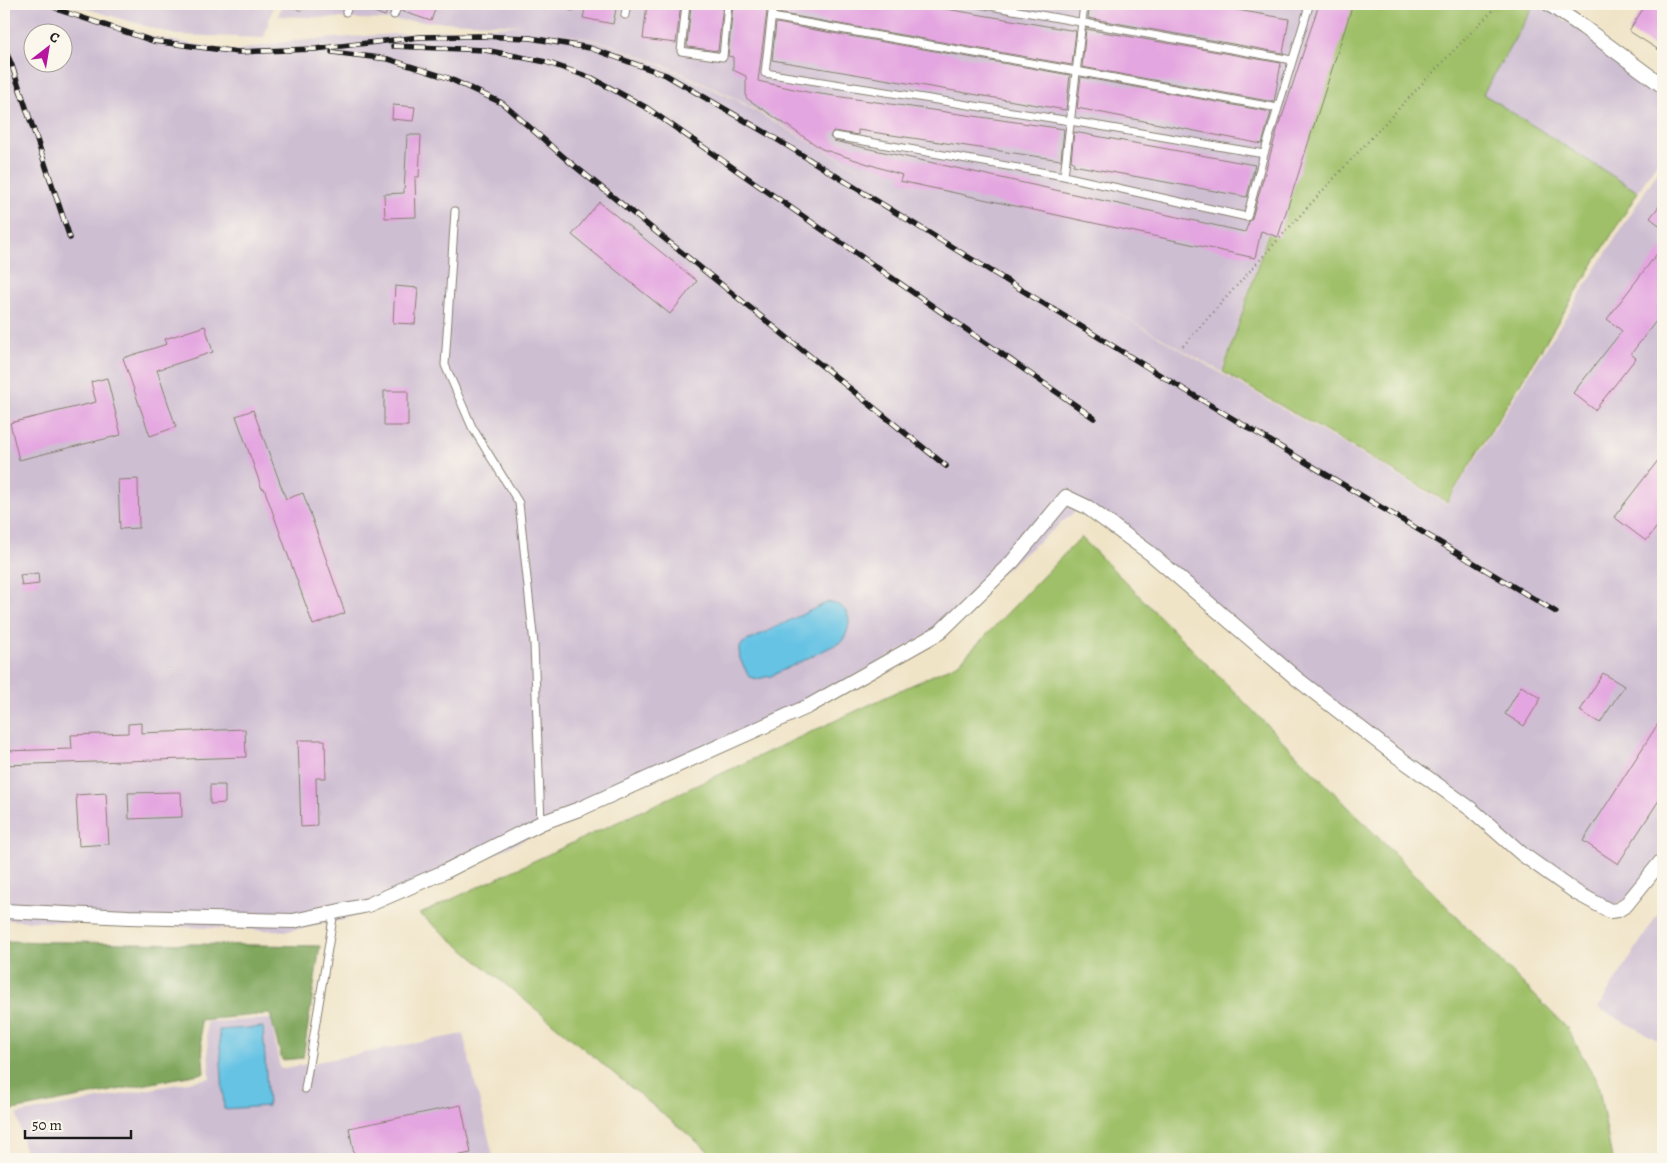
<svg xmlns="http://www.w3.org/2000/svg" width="1667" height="1163" viewBox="0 0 1667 1163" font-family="Alegreya,serif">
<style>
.industrial{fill:#cebed2;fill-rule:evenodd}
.green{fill:#9fc068;stroke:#5e6e42}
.forest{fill:#7fa65c;stroke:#4e613c}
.water{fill:#66c3e4;stroke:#417080}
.building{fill:#e4a6e0}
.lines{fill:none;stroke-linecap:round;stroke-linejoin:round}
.lane-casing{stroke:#868072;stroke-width:9}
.street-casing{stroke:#868072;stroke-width:16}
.path{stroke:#868072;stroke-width:2.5;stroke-dasharray:1 4;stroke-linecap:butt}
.lane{stroke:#fff;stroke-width:7}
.street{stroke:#fff;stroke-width:14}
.rail-casing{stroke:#1c1c1c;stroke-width:5.5}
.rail{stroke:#fbf7ec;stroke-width:4;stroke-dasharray:11;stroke-linecap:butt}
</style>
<rect width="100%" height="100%" fill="#fbf7ec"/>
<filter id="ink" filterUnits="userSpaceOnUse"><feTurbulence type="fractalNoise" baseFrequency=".02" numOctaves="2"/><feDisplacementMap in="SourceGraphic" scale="10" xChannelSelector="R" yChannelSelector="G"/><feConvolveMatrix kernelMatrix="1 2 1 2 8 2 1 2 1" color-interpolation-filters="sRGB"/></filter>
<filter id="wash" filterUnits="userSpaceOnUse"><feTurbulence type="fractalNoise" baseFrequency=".0096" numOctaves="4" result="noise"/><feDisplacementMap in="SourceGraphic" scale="20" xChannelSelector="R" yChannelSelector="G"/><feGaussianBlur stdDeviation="1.12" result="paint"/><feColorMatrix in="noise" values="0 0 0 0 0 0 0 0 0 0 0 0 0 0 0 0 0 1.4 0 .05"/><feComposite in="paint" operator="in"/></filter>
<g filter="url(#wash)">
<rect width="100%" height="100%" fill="#f0e4c7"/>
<!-- industrial -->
<path class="industrial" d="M4 4H61L77 12 153 37 232 51 293 41 523 25 278 16 282 4H1341L1222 372 1091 298 1447 504 1663 163V851L1625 901 1608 906 1517 858 1465 811 1140 550 1078 509 928 634 807 704 428 886 344 920 288 931 4 920ZM532 27 608 43 673 69 735 98 910 198 734 99 672 70 608 44ZM32 32H62V62H32Z
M71 4H274L264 38 176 35Z
M1535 4H1541L1663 87V153L1638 192 1483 94Z
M1663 906V1043L1598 1008Z
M271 1019 280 1069 463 1034 494 1159H26L17 1114 210 1078 206 1022Z"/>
<!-- green -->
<path class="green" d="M1343 4H1535L1483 94 1638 192 1447 502 1223 372Z
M1081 537 1567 1028 1598 1084 1612 1159H718L420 914 959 663Z"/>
<!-- forest -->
<path class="forest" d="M4 941 320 946 303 1058 282 1060 270 1014 200 1020 204 1073 8 1111 4 1096Z"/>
<!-- water -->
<path class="water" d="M828 602C832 603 837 604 840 606 854 614 849 633 841 642L771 676 757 679 749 677 740 659 739 649 743 643Z
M263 1027 268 1106 224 1109 219 1030Z"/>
<g id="blocks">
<!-- building -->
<path class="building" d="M355 4H392L391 7H389L385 16 355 5Z
M403 4H437L431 21 401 11Z
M586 4H617L613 24 583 18Z
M647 4H681L676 43 643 39Z
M691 4H723L718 51 688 47 687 45Z
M733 4H768L758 81 807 92 1064 129 1061 160 858 130V135L833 131 830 137 834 141 1245 232 1249 222 1252 218 1281 117H1282L1319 4H1353L1278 237 1261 231 1255 258 900 181 902 175 822 149 746 98V76L733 70V57L728 56Z
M778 4H917L1076 31 1072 65 777 13Z
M1090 4H1203L1289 19 1283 53 1088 18Z
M1646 4H1663V44L1659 50 1629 31Z
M776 23 1070 75 1066 110 772 60Z
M1086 29 1281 63 1274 102 1082 67Z
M1081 77 1271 112 1262 144 1077 108Z
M393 105 415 107 413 121 392 119Z
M1074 132 1255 165 1247 197 1073 165 1074 162 1071 161Z
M407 135H421L419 177H415L416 217 385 218 384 194 404 193Z
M1663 201V228L1650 218Z
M599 202 697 281 670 314 572 235Z
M1663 246V312L1631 354 1636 358 1595 410 1573 393 1622 331 1607 319Z
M395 286 418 288 415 324 393 323Z
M205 326 213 352 157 370 176 427 150 436 123 358 167 344 165 339Z
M107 378 121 435 19 460 10 423 96 402 91 382Z
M384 391H408V426H384Z
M253 410 286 499 303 493 345 613 313 625 264 488 262 489 236 416Z
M1663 454V519L1646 541 1614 517Z
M138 479 139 528 120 529 118 480Z
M38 573 39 584 22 586 20 575Z
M1603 673 1624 686 1600 723 1580 711Z
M1521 686 1541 698 1524 726 1505 714Z
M1663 716V794L1618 864 1583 841Z
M141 723V733L245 729 246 757 4 765V751L72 749 71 735 128 733V724Z
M298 740H325L326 778H316L317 826 301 827Z
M210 785H225V803L210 804Z
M181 792 182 817 129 819 128 793Z
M106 793 109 844 79 846 76 795Z
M461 1105 471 1153 439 1159H355L349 1128Z"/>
</g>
</g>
<g filter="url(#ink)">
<use href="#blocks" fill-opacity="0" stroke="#868072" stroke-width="1"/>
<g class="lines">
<!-- lane casing -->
<g class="lane-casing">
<path id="lane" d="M448 4H449
M686 4 681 51 723 57 728 4
M773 4 765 73 1070 121 1264 154
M979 4 1292 60
M300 6V4
M572 7 573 4
M346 12 349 4
M394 15 398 4
M625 15 627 4
M772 17 1076 71 1278 108
M835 136 1064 176 1247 217 1264 154 1309 6 1295 4
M1064 176 1084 4
M455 211 445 365 472 427 519 503 534 644 541 823
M305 1089 334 912"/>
</g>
<!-- street casing -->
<g class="street-casing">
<path id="street" d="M1549 4 1583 27 1663 86
M4 911 128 917 293 921 368 905 444 872 541 823 582 808 809 706 940 632 1013 561 1066 497 1087 507 1150 553 1296 678 1390 751 1471 809 1522 854 1577 893 1610 911 1618 910 1626 905 1663 859"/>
</g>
<!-- path -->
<path class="path" d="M1183 346C1286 230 1390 115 1499 4"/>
<!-- lane -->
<use href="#lane" class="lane"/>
<!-- street -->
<use href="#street" class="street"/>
<!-- rail casing -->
<g class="rail-casing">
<path id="rail" d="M49 4 62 11 153 41 238 52 315 49 420 37 478 36 530 38 590 48 666 75 768 134 1165 378 1556 612
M393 46 485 50 546 62 592 78 647 108 1094 418
M4 47 11 63 70 238
M332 52 388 59 448 78 502 103 566 159 946 466"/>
</g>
<!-- rail -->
<use href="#rail" class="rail"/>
</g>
</g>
<!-- margin -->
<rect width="1667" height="1163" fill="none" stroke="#fbf7ec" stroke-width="20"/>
<!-- north arrow -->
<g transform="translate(48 48) rotate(31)"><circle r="24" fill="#fbf7ec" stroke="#a29f99"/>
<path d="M0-4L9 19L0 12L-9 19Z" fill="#b5179e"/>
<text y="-8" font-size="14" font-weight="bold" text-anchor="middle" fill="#1c1c1c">С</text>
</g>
<!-- scale -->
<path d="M25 1130v8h106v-8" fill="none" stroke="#1c1c1c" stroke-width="2.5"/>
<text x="32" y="1130" font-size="15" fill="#1c1c1c" stroke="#fbf7ec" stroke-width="4" paint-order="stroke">50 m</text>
</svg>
